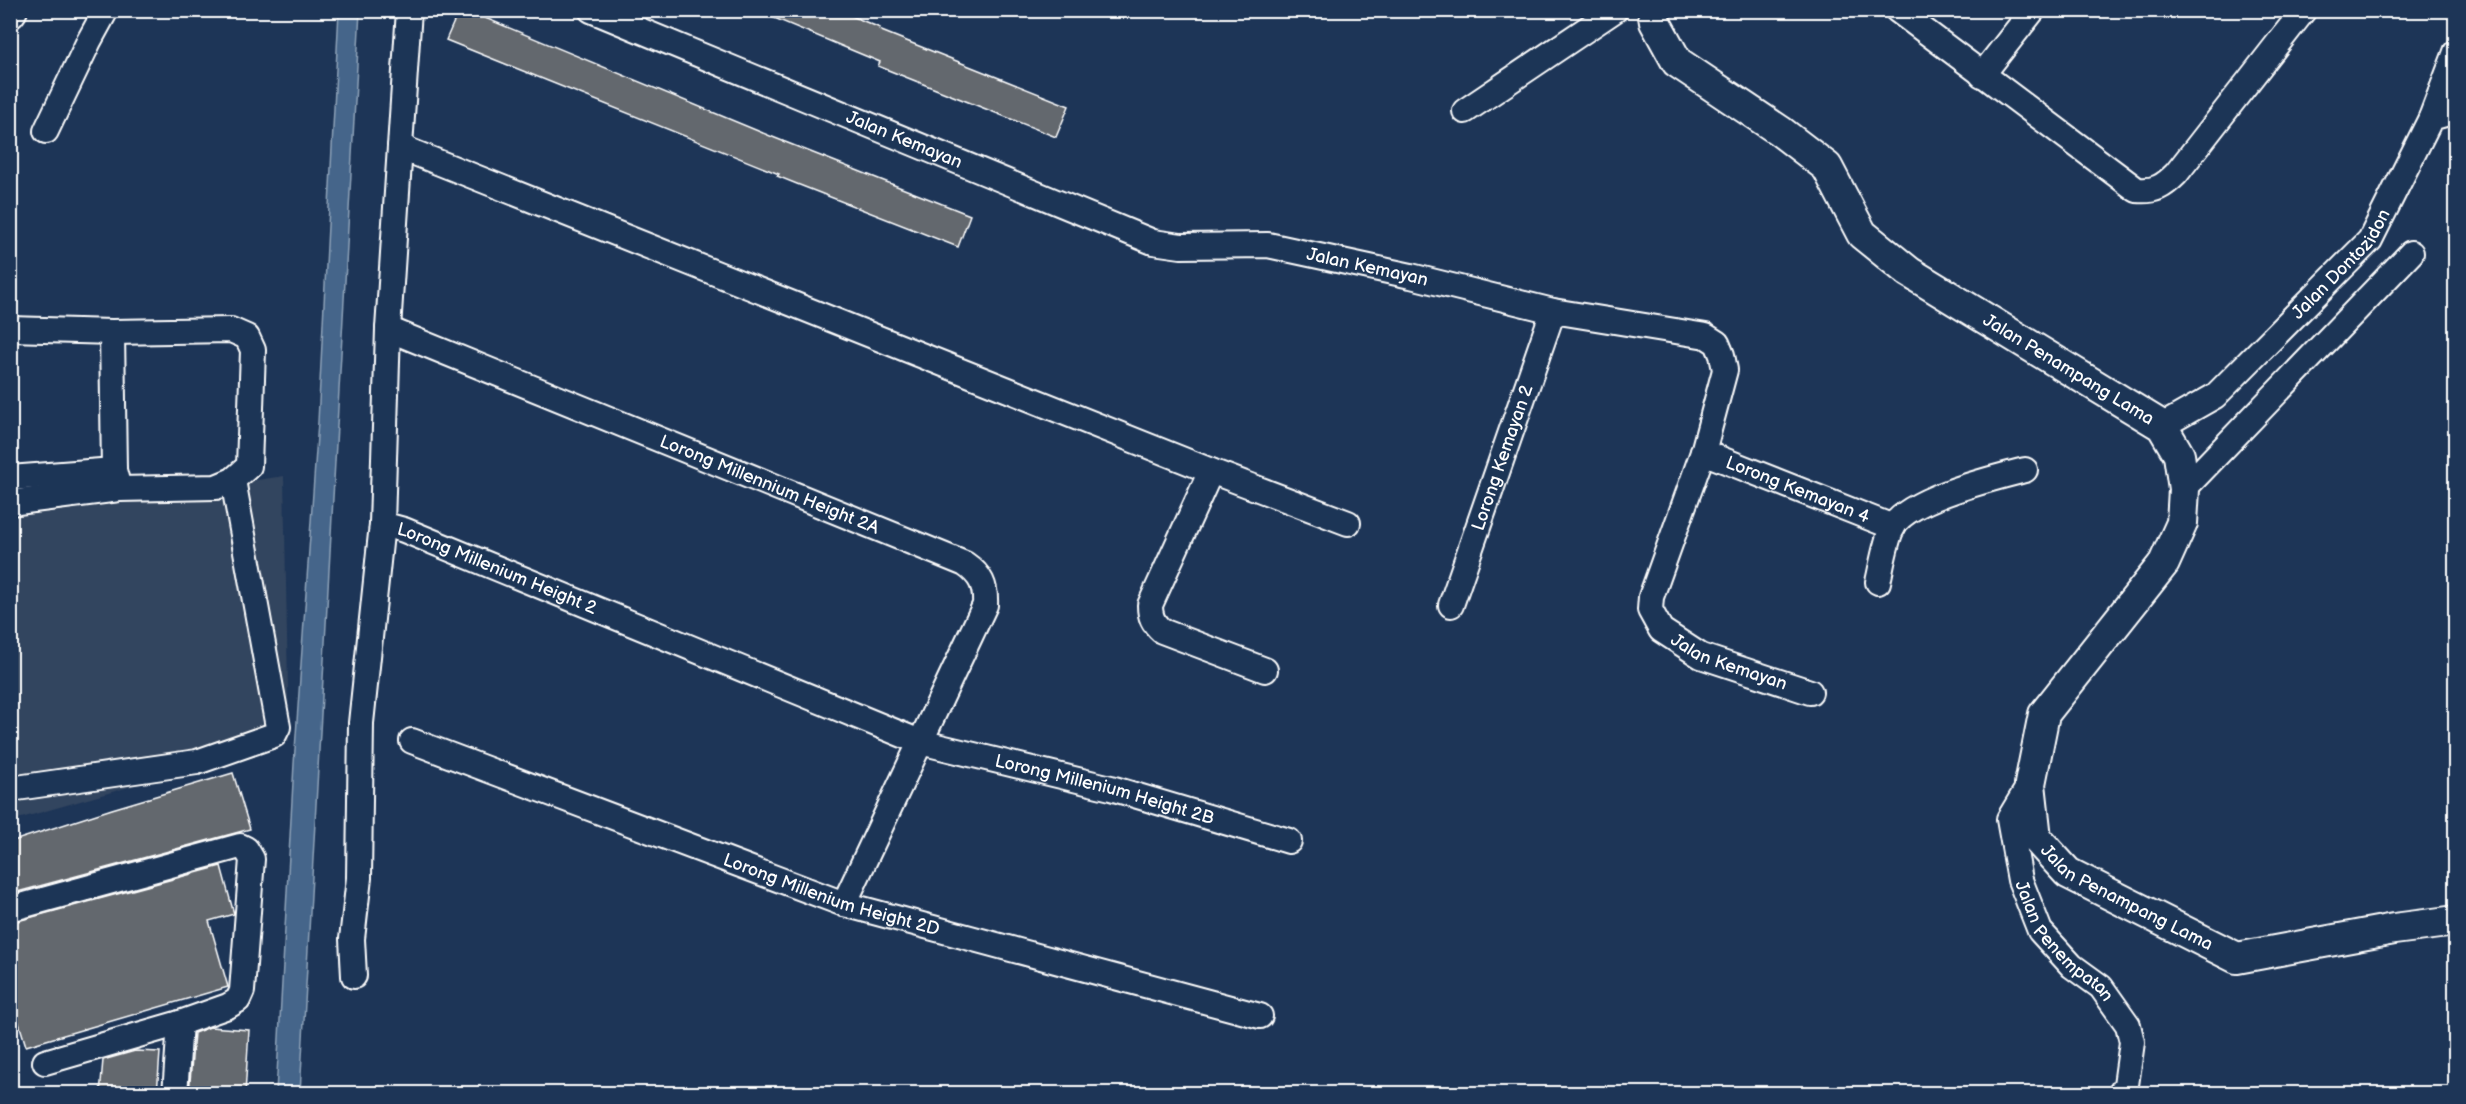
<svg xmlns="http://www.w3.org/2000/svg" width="2466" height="1104" viewBox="0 0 2466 1104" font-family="'Balsamiq Sans',sans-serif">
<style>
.built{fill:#32445e}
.water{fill:#44658a;stroke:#8fa3b9;stroke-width:1.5}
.building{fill:#63686e;stroke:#fff;stroke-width:1.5}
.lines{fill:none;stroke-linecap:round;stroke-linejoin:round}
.minor-casing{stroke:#fff;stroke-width:28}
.major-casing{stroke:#fff;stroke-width:34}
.minor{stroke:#1d3557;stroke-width:24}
.major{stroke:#1d3557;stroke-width:30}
.labels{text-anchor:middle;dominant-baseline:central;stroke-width:4.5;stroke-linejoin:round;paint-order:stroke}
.street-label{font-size:18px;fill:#fff;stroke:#1d3557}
</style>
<rect width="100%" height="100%" fill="#1d3557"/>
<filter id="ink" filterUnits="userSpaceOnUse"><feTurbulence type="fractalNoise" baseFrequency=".0167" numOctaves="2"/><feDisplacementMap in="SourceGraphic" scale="12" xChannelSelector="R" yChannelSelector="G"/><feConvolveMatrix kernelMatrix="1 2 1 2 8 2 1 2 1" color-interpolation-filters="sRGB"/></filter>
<g filter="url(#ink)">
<!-- built -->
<path class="built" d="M284 476 289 741 11 821V517Z"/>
<!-- water -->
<path class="water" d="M339 11H360L300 1093H276L294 764 318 422Z"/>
<!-- building -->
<path class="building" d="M459 10H466L775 138 970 215 958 247 797 184 777 176 779 174 446 40Z
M755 10H838L880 28 879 30 1069 106 1056 137 878 66 880 62Z
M233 773 250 829 10 894V842L112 809Z
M221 866 234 914 209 921 228 987 26 1046 10 994V923Z
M210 1027 249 1030 245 1094H189L194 1033Z
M135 1051 160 1052 157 1094H100L103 1060Z"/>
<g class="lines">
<!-- minor casing -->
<g class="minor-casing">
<g id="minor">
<path id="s1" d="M409 10 388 329 382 524 404 530 920 742 1111 788 1289 841"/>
<path id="s2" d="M591 10 1153 242 1181 246 1268 245 1411 276 1553 311 1706 336 1717 343 1722 355 1725 370 1703 452 1651 597 1650 610 1661 630 1701 656 1810 692"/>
<path d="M1897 10 2137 190C2155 192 2164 186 2176 174L2304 10"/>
<path d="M1982 75 2033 10"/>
<path d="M1465 111 1615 10"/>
<path d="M2431 118 2456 111"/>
<path d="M46 131 89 41 106 10"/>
<path d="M400 147 1211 471 1348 523"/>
<path d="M10 329 112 332 231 330 247 337 253 350 249 466 233 480 216 487 119 489 10 503"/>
<path id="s3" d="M388 329 965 564C981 575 986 586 985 605L844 904"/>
<path d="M112 332 114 470 119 489"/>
<path id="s4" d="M2162 426 2215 396 2370 240 2431 118 2456 52"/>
<path id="s5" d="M1703 452 1893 527"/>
<path d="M1211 471 1150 605C1150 617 1153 623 1162 631L1265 670"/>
<path d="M10 478 114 470"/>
<path d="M2184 489 2411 253"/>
<path d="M1878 582C1882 565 1885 544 1892 528 1906 499 1994 478 2025 470"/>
<path id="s6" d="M1451 605 1553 311"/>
<path id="s7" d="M412 741 844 904 1260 1016"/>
<path id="s8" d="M2030 784 2009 819 2020 880 2040 931 2072 966 2101 987 2128 1025 2132 1042 2126 1085 2120 1094"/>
<path d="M10 789 197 762 274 735 278 727 233 480"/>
<path d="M10 909 240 846 246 849 252 859 242 991 238 1000 228 1006 180 1023 45 1062"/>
<path d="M354 976 352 939 359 878 361 723 382 524"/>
<path d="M175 1094 180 1023"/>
</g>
</g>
<!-- major casing -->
<g class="major-casing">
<g id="major">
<path id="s9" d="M1653 10 1655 22 1677 62 1780 131 1827 167 1862 234 1909 272 2162 426 2179 455 2184 489 2182 523 2164 563 2044 714 2030 784 2036 838 2068 873 2237 958 2394 929 2456 921"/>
<path d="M10 13 12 10"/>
</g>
</g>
<!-- minor -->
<use href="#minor" class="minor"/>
<!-- major -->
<use href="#major" class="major"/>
</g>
</g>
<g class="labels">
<!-- street labels -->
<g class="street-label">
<text stroke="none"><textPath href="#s2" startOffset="339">Jalan Kemayan</textPath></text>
<text stroke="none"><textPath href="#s4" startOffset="244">Jalan Dontozidon</textPath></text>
<text stroke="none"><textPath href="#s2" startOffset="825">Jalan Kemayan</textPath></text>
<text stroke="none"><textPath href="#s9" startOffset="564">Jalan Penampang Lama</textPath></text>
<text stroke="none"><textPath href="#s6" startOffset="156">Lorong Kemayan 2</textPath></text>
<text stroke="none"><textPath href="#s3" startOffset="412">Lorong Millennium Height 2A</textPath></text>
<text stroke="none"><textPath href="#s5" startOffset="102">Lorong Kemayan 4</textPath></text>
<text stroke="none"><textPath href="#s1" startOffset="638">Lorong Millenium Height 2</textPath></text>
<text stroke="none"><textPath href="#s2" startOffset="1563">Jalan Kemayan</textPath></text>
<text stroke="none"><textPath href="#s1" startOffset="1286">Lorong Millenium Height 2B</textPath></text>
<text stroke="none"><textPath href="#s7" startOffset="447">Lorong Millenium Height 2D</textPath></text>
<text stroke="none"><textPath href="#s9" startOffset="1248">Jalan Penampang Lama</textPath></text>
<text stroke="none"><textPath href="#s8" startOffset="180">Jalan Penempatan</textPath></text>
</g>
</g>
<!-- margin -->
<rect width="2466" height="1104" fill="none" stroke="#1d3557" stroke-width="36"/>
<rect x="18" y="18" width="2430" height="1068" fill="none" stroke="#fff" stroke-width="2" filter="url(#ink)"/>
</svg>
